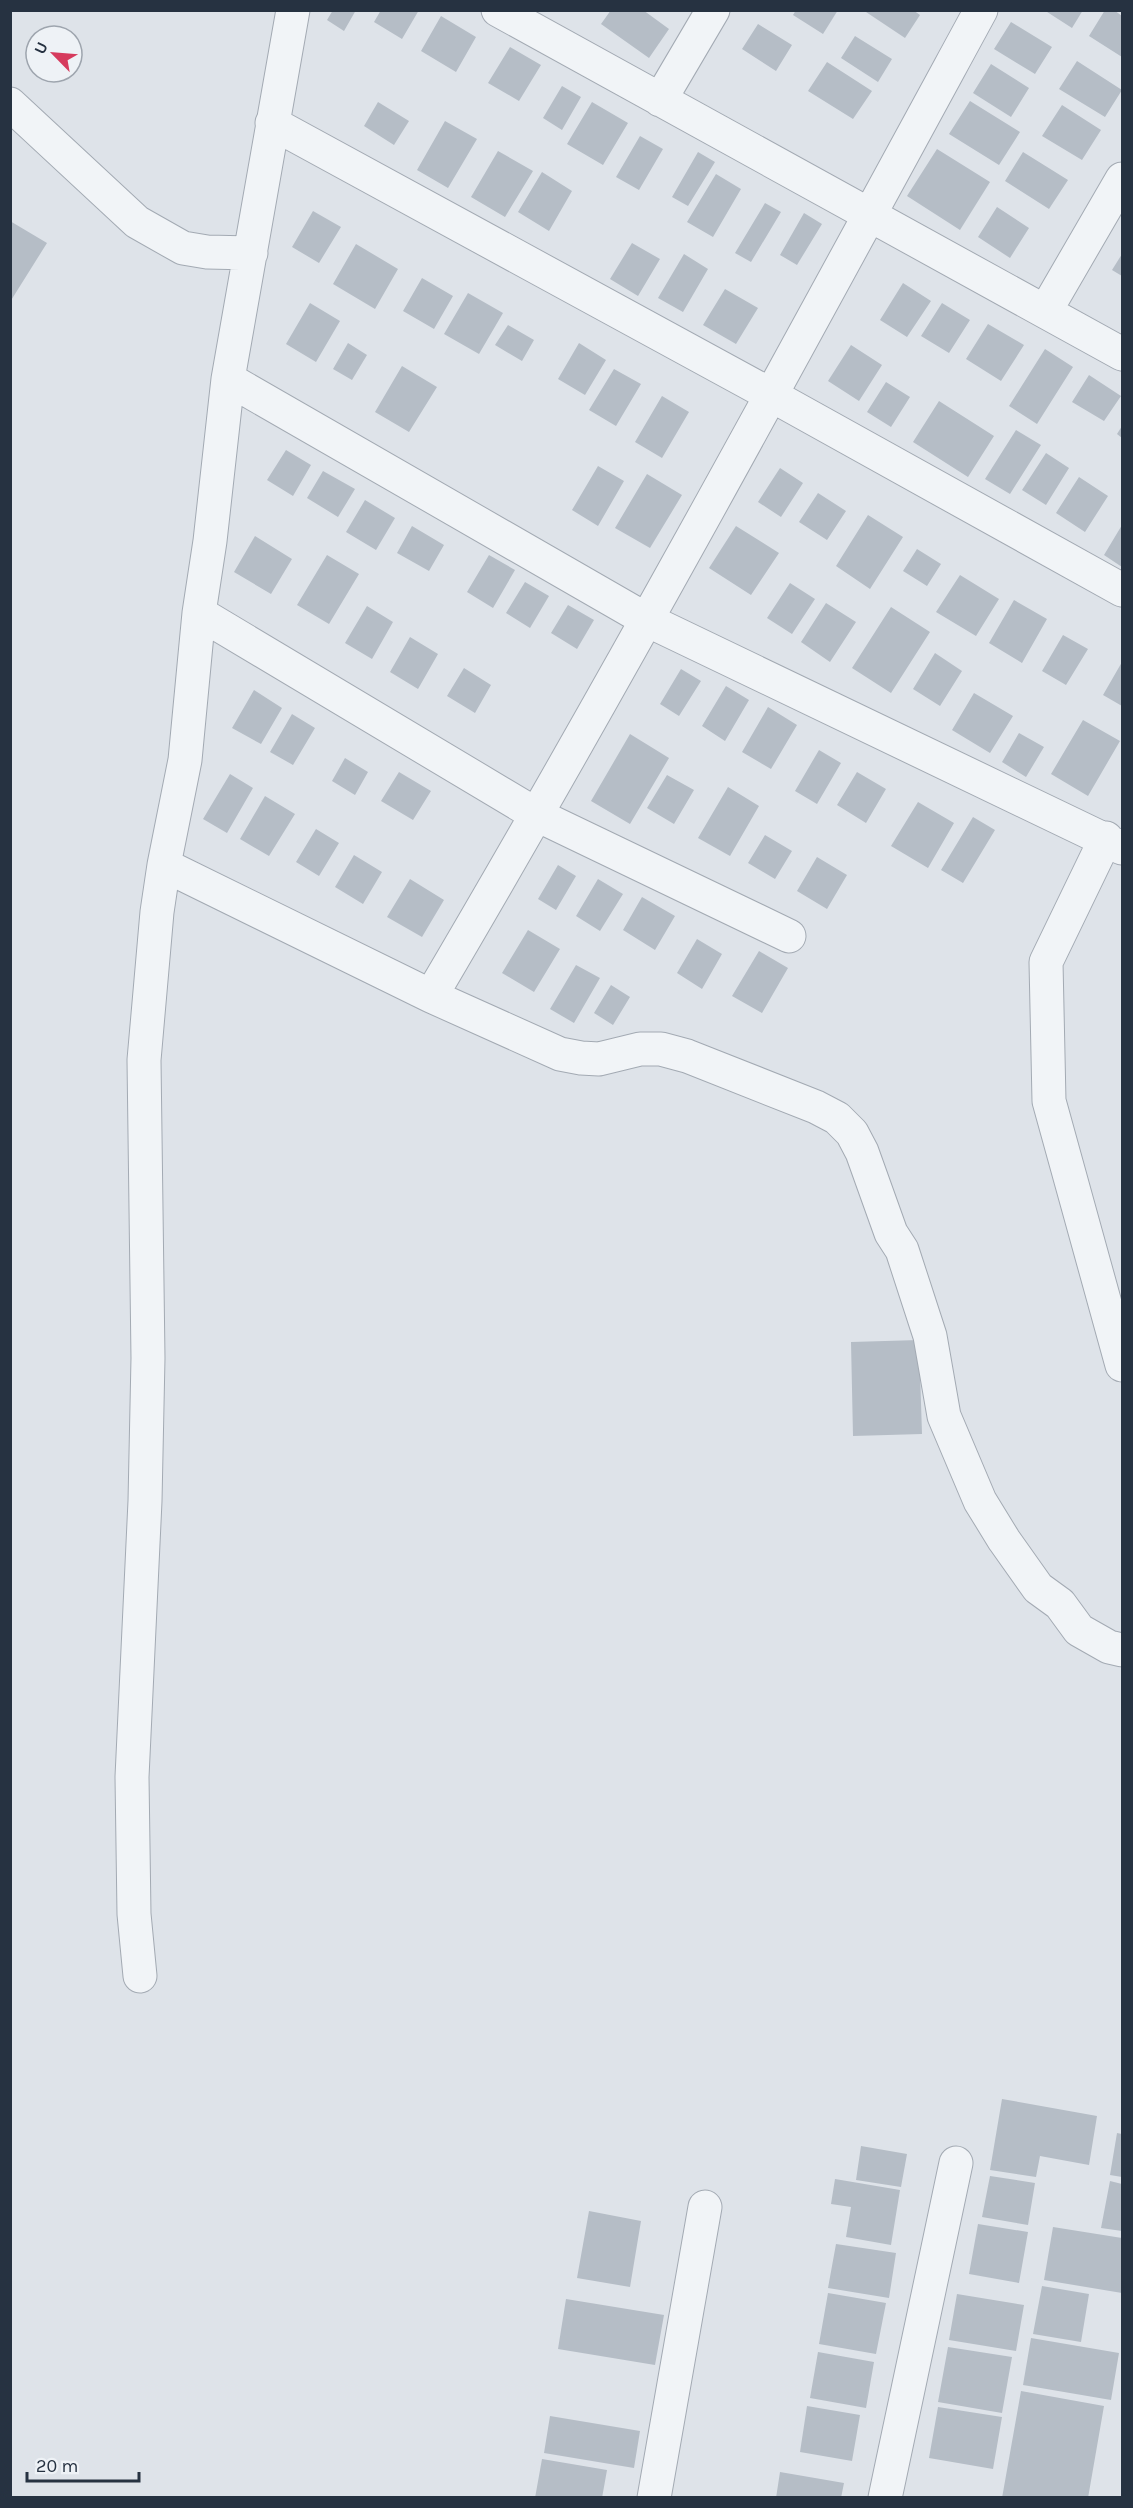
<svg xmlns="http://www.w3.org/2000/svg" width="1133" height="2508" viewBox="0 0 1133 2508" font-family="Karla,sans-serif">
<style>
.building{fill:#b5bdc6}
.lines{fill:none;stroke-linecap:round;stroke-linejoin:round}
.street-casing{stroke:#a3aab3;stroke-width:35}
.street{stroke:#f1f4f7;stroke-width:33}
</style>
<rect width="100%" height="100%" fill="#dee3e9"/>
<!-- building -->
<path class="building" d="M333 10H356L344 31 327 20Z
M381 10H419L402 39 374 22Z
M611 10H643L669 29 649 58 601 24Z
M796 10H838L823 34 793 15Z
M863 10H913L920 15 905 38Z
M1044 10H1083L1072 28Z
M1105 10H1114L1122 16V57L1089 36Z
M441 16 476 37 456 72 421 51Z
M1011 22 1052 47 1035 74 994 49Z
M758 24 792 45 776 71 742 49Z
M855 36 892 59 878 82 841 58Z
M510 47 541 65 519 101 488 83Z
M1077 61 1122 90 1105 117 1059 89Z
M827 62 872 91 853 119 808 91Z
M991 64 1029 88 1011 117 973 93Z
M562 86 581 97 562 130 543 118Z
M970 101 1020 132 999 165 949 134Z
M378 102 409 121 394 145 364 126Z
M592 102 628 123 603 165 567 144Z
M1062 105 1101 130 1082 160 1042 136Z
M445 121 477 139 448 188 417 170Z
M640 136 663 149 639 190 616 177Z
M937 149 990 182 960 230 907 196Z
M498 151 533 171 505 217 471 197Z
M698 152 715 162 688 206 672 197Z
M1023 152 1068 180 1049 209 1005 181Z
M542 172 572 191 549 231 518 212Z
M716 174 741 189 713 237 687 222Z
M765 203 781 212 751 262 735 253Z
M997 207 1029 228 1010 258 978 237Z
M313 211 341 227 319 263 292 247Z
M804 213 822 224 797 265 780 255Z
M10 221 47 243 10 302Z
M632 243 660 259 638 296 610 279Z
M356 244 398 269 375 309 333 284Z
M684 254 708 269 683 312 658 298Z
M1122 254V276L1112 270Z
M422 278 453 296 434 329 403 311Z
M903 283 931 301 907 337 880 320Z
M725 289 758 308 736 344 703 325Z
M468 293 503 313 479 354 444 334Z
M310 303 340 321 316 362 286 344Z
M942 303 970 320 949 353 921 336Z
M988 324 1024 345 1001 381 966 359Z
M508 325 534 340 522 361 495 345Z
M348 343 367 355 352 380 333 369Z
M579 343 606 360 585 395 558 379Z
M851 345 882 365 859 401 828 381Z
M1045 349 1073 367 1037 424 1009 406Z
M402 366 437 387 409 432 375 412Z
M614 369 641 384 616 426 589 410Z
M1089 375 1121 396 1104 421 1072 402Z
M886 382 910 397 891 427 867 412Z
M662 396 689 412 662 458 635 442Z
M939 401 994 436 968 477 913 442Z
M1122 426V438L1117 434Z
M1016 430 1041 445 1010 494 985 479Z
M286 450 311 465 293 496 267 480Z
M1046 453 1069 468 1046 505 1022 490Z
M598 466 624 481 598 526 572 510Z
M780 468 803 483 781 517 758 502Z
M323 471 355 489 338 517 307 498Z
M647 474 682 495 650 548 615 528Z
M1079 477 1108 496 1085 532 1056 513Z
M818 493 846 511 827 540 799 522Z
M365 500 395 518 376 550 346 532Z
M868 515 903 537 870 589 836 566Z
M1122 525V567L1104 555Z
M412 526 444 545 429 571 397 553Z
M736 526 779 553 751 595 709 568Z
M255 536 292 559 271 594 234 572Z
M917 549 941 564 927 586 903 571Z
M327 555 359 574 329 624 297 605Z
M489 555 515 570 493 608 467 592Z
M960 575 999 599 976 636 936 612Z
M525 582 549 596 530 628 506 613Z
M790 583 815 599 792 634 767 618Z
M1014 600 1047 619 1022 663 989 643Z
M826 603 856 622 830 662 801 642Z
M568 605 594 620 577 649 551 633Z
M367 606 393 622 372 659 345 643Z
M891 607 930 632 891 693 852 668Z
M1063 635 1088 649 1066 685 1042 671Z
M410 637 438 654 418 689 390 672Z
M935 653 962 671 940 706 913 689Z
M1122 662V706L1103 695Z
M464 668 491 685 475 713 447 696Z
M681 669 701 681 679 716 660 704Z
M726 686 749 700 725 741 702 726Z
M254 690 282 708 261 744 232 728Z
M974 693 1013 716 990 753 952 730Z
M768 707 797 725 771 769 742 752Z
M292 714 315 728 293 765 270 752Z
M1083 720 1120 741 1088 796 1051 774Z
M1019 733 1044 747 1026 777 1002 762Z
M630 734 669 758 630 824 591 801Z
M819 750 841 763 817 804 795 791Z
M345 758 368 772 355 795 332 781Z
M399 772 431 791 413 820 381 801Z
M857 772 886 789 866 823 837 805Z
M230 774 253 788 227 833 203 819Z
M667 775 694 790 674 824 647 808Z
M728 787 759 806 730 856 698 838Z
M265 796 295 814 269 856 240 839Z
M918 802 954 823 928 868 891 846Z
M973 817 995 830 963 883 941 870Z
M316 829 339 843 319 876 296 862Z
M765 835 792 851 775 879 748 863Z
M354 855 382 872 363 904 335 887Z
M817 857 847 875 827 909 797 891Z
M558 865 576 876 556 910 538 899Z
M410 879 444 900 422 937 387 917Z
M598 879 623 894 600 931 576 916Z
M642 897 675 916 655 950 623 930Z
M528 930 560 949 534 992 502 973Z
M697 939 722 954 702 989 677 973Z
M759 951 788 968 762 1013 732 996Z
M576 965 600 978 574 1023 550 1009Z
M611 985 630 997 613 1025 594 1013Z
M919 1340 922 1434 853 1436 851 1342Z
M1002 2099 1097 2116 1089 2165 1040 2156 1036 2177 990 2170Z
M1117 2133 1122 2134V2177L1110 2175Z
M861 2146 907 2154 901 2187 856 2180Z
M990 2176 1035 2183 1028 2225 982 2217Z
M835 2179 900 2190 891 2245 846 2237 851 2207 831 2204Z
M1110 2181 1122 2184V2231L1101 2228Z
M589 2211 641 2221 630 2287 577 2278Z
M978 2224 1028 2232 1019 2283 969 2274Z
M1053 2227 1122 2238V2293L1044 2280Z
M836 2244 896 2253 889 2298 828 2288Z
M1042 2286 1089 2294 1081 2342 1033 2334Z
M828 2293 886 2303 876 2354 819 2344Z
M957 2294 1024 2305 1016 2351 949 2340Z
M566 2299 664 2315 655 2365 558 2349Z
M1031 2338 1119 2353 1111 2400 1023 2385Z
M948 2347 1012 2357 1002 2413 938 2402Z
M818 2352 874 2362 866 2408 810 2398Z
M1021 2391 1104 2406 1088 2498H1002Z
M807 2406 860 2415 852 2461 800 2452Z
M938 2407 1002 2417 993 2469 929 2458Z
M550 2416 640 2431 634 2468 544 2453Z
M542 2459 607 2470 602 2498H535Z
M780 2472 844 2483 841 2498H776Z"/>
<g class="lines">
<!-- street casing -->
<g class="street-casing">
<path id="street" d="M498 10 1122 354
M660 100 713 10
M10 104 137 222 183 248 207 252 251 253
M272 123 771 395 1122 590
M1046 310 1122 179
M228 379 647 620 1122 848
M199 613 537 815 789 936
M1106 838 1046 962 1049 1101 1122 1365
M164 865 431 996C622 672 801 341 981 10
M431 996 560 1054 581 1058 599 1059 640 1049H661L687 1056 816 1107 837 1118 852 1133 862 1152 891 1233 902 1250 930 1336 944 1416 980 1501 1004 1540 1038 1588 1060 1604 1079 1630 1109 1647 1122 1650
M140 1976 134 1914 132 1777 145 1501 148 1358 144 1060 157 912 164 865 185 760 199 613 210 541 228 379 293 10
M654 2498 705 2207
M885 2498 956 2163"/>
</g>
<!-- street -->
<use href="#street" class="street"/>
</g>
<!-- border -->
<rect width="1133" height="2508" fill="none" stroke="#263241" stroke-width="24"/>
<!-- north arrow -->
<g transform="translate(54 54) rotate(295)"><circle r="28" fill="#eef2f6" stroke="#9ea5ae" stroke-width="1.5"/>
<path d="M0-4.5L10 22L0 15L-10 22Z" fill="#d63b5d"/>
<text y="-9" font-size="16" font-weight="bold" text-anchor="middle" fill="#263241">U</text>
</g>
<!-- scale -->
<path d="M27 2472v9h112v-9" fill="none" stroke="#263241" stroke-width="3"/>
<text x="36" y="2472" font-size="18" fill="#263241" stroke="#eef2f6" stroke-width="4.5" paint-order="stroke">20 m</text>
</svg>
